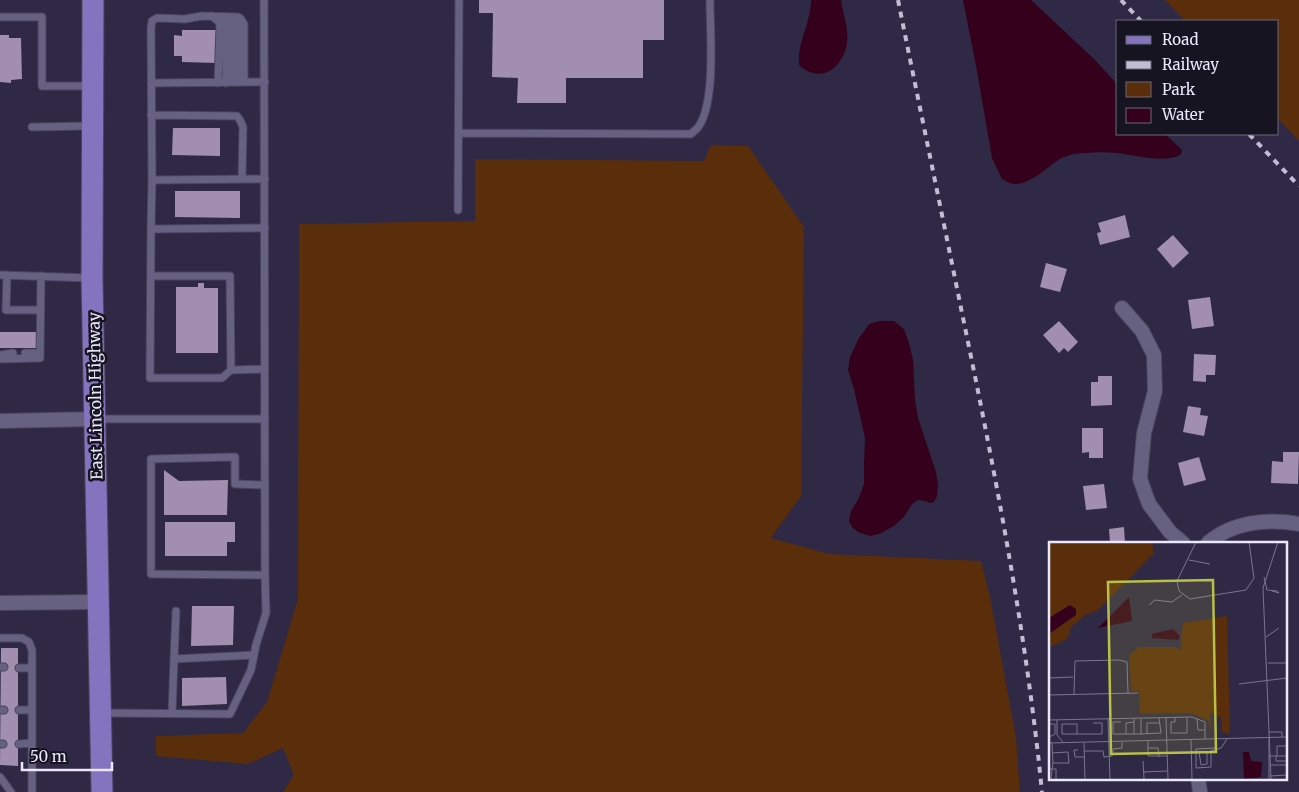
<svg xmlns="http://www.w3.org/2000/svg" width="1299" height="792" viewBox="0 0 1299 792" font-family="Merriweather,serif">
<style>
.green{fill:#5a2d0b}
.water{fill:#34001b}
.building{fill:#a28eae}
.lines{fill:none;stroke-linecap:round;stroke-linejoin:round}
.lane-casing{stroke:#4a455d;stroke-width:9}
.street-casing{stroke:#4a455d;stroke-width:16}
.primary-casing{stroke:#4a455d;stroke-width:23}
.lane{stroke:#666181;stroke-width:7}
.street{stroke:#666181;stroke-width:14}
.primary{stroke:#8473bf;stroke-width:21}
.rail{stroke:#c1bed3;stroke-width:4;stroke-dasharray:6 6;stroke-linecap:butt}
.labels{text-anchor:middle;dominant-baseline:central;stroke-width:5;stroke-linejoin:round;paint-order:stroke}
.street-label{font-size:16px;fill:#eae8fb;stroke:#171421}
.inset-road{fill:none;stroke:#7a758e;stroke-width:1}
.view{fill:#b9c046;fill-opacity:0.15;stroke:#b9c046;stroke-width:2.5}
.inset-edge{fill:none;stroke:#eae8fb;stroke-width:2.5}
</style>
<rect width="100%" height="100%" fill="#2f2946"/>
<!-- green -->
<path class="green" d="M1165 0H1299V141L1278 119V21H1185Z
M711 145 748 146 804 227 801 496 771 538 829 554 981 561 990 597 1016 737 1020 792H283L294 775 283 748 248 764 156 756V736L243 733 267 702 298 599 299 224 475 221V159L704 161Z"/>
<!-- water -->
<path class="water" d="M811 0H841C843 14 849 30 847 43 843 68 821 85 799 65 797 42 811 23 811 0Z
M963 0H1031L1094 59 1118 85V134H1165L1182 150 1181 154C1169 164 1132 155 1117 153 1107 152 1096 152 1086 153 1078 153 1066 155 1060 159 1047 167 1029 186 1013 184 1009 183 1006 181 1002 179L992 158 977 71Z
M880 321H894L904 329 909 343 913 360 915 400 918 418 936 472 938 485 937 496 934 502 930 503 925 501 918 500 912 504 904 517 894 526 879 534 870 536 858 532 852 527 849 521 851 511 858 500 864 484V464L865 438 854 389 848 370 850 357 859 338 869 324Z"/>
<!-- building -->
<path class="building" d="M479 0H664V40H643V78H566V103H517L518 78 492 77 493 13H479Z
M182 30H242L216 40V63L182 62V56H174V35L182 36Z
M0 35H9V38H21L22 79 11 80V83L0 82Z
M173 128H220V156L172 155Z
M175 191H240V218L175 217Z
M1125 215 1130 237 1100 245 1097 233 1101 232 1098 223Z
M1173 235 1189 253 1173 268 1157 249Z
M1046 263 1067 269 1060 292 1040 287Z
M198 283H204V288H218V353H176V287H198Z
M1210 297 1214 326 1192 329 1188 300Z
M1059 321 1078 342 1068 352 1064 348 1059 353 1043 335Z
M0 332H38V348H0Z
M1194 354 1216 355 1215 375H1206V382L1193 381Z
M1098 376H1112V405L1091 406V382H1098Z
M1188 406 1201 408 1200 415 1208 416 1204 436 1183 432Z
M1082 428H1103V458H1089V452L1082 453Z
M1283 452H1299L1298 484 1271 483 1272 461 1283 462Z
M1199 457 1206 480 1184 486 1178 463Z
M164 470 179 481 228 480 227 515H164Z
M1104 484 1107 508 1086 510 1083 486Z
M165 522H235V542H227V556H165Z
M1124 527 1125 543H1110L1109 529Z
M192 606H234L233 645 191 646Z
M1 648H18V766L0 765Z
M226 677 227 704 182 706V678Z"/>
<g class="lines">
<!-- lane casing -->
<g class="lane-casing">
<path id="lane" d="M212 16 219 22 220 27 218 83
M0 17H42V86H90
M219 17 224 19 226 24V83
M227 17 231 21 232 25V82
M234 18 239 23 238 82
M244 82V24L241 19 238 17 202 16 185 19 157 18 152 21 151 28 152 180 265 179
M151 83 265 82
M151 115 237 116 240 120 243 127 242 179
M32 127 90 126
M459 133 691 134C693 132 697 129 699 126 716 101 710 31 710 0
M152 180 151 229 265 228
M458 210 459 0
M151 229 150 378H222L231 370 265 369
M0 275 90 278
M7 275 6 310H41
M151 276H230L231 370
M25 353H40
M0 355 13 353
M0 359 40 358 41 276
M98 419H265
M265 575 151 574V459L235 457V484L265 485
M0 638H22L29 642 32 650V792
M174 659 176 611
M0 667H4
M19 668H32
M0 710H4
M19 710H32
M102 713 230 714 251 670 256 645 266 613 265 575 264 0
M172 714 174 659 254 655
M0 744H3
M19 744 32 743
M0 777 11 792"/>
</g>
<!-- street casing -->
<g class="street-casing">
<path id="street" d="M1122 308 1142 331 1154 355 1155 391 1144 433 1140 479 1149 504 1170 532 1183 543
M0 421 95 419
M1208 543C1232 522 1268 518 1299 524
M0 603 98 602
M1198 778 1200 792"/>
</g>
<!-- primary casing -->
<g class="primary-casing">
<path id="primary" d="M93 0 92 278 102 792"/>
</g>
<!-- lane -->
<use href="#lane" class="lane"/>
<!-- street -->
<use href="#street" class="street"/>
<!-- primary -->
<use href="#primary" class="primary"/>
<!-- rail -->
<path class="rail" d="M898 0C919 104 941 209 962 313 995 472 1026 631 1042 792
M1121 0 1141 21
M1249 134 1299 186"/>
</g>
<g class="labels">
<!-- street labels -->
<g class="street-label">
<text transform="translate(95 396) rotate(-91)">East Lincoln Highway</text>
</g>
</g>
<!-- overview -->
<g transform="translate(1049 542)">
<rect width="238" height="238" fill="#2f2946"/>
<path d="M0 0H103L105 11 48 69 36 73 22 85 19 96 11 100 13 101 0 104ZM178 74 181 192 173 190V177L164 171 161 173 162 190 159 178 141 171 91 172 90 149H82L80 113 90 105H126L131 109 134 81Z" fill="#5a2d0b"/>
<path d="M80 55 83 79 49 86ZM21 63 27 67V73L0 92V76ZM124 87 131 94 129 98 103 96V92ZM194 210H200L202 219 213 220 212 235 195 237Z" fill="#34001b"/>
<path class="inset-road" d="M147 0 128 39 130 49 141 57 197 48 205 36 200 0M140 18 161 22M215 35 218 48 228 49 230 51 223 49M100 63 106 58 123 60 133 53M217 95 230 86M219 121H238M0 136 24 135M190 142 238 136M25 152 26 119 70 118 78 120 79 151M0 153 89 151M117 176 119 237M126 176V180H122V191H138V176M59 177 61 237M148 177 149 188H156M0 178 143 175 156 180V197M8 178V193L14 200M72 180H64V192H85V177M0 182H6V192L0 195M13 182H28V192H13ZM220 190H233V195M28 192H53V181H44M77 192V181L85 180M85 192H92V177M92 192 112 191 110 176M98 192V181H110M142 198 143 237M99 199V214H118M0 201 238 195M3 201 4 221H20L19 210 3 211M35 201 36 237M99 206H109L110 215M29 208H25L26 215H35M35 209H54L55 215 63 214 64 207 73 206V200M150 210 152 223 158 222V211M155 211 172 206 178 197M220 214H238M227 214V219H238M228 214V204H238M94 219 95 237M222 223H238M147 226V207L167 206M147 226 162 225V211M1 227H7V237M95 230 118 229M221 234 238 233M2 237 4 220M220 237V196M222 237 214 46 229 0"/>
<path class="view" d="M164 38 167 210 62 212 59 40Z"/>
<rect width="238" height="238" class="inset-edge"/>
</g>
<!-- legend -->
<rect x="1116" y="20" width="162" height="115" fill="#171421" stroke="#6b6978"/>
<rect x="1126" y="36" width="25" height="8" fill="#8473bf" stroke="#6b6978"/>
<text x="1162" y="45" font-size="15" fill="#eae8fb">Road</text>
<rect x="1126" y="61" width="25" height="8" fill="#c1bed3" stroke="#6b6978"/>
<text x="1162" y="70" font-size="15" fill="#eae8fb">Railway</text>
<rect x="1126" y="82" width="25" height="15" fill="#5a2d0b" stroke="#6b6978"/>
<text x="1162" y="95" font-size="15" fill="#eae8fb">Park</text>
<rect x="1126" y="108" width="25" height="15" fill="#34001b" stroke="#6b6978"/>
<text x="1162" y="120" font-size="15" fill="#eae8fb">Water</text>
<!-- scale -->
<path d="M22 762v8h90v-8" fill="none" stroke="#eae8fb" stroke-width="2.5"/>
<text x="30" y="762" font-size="15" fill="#eae8fb" stroke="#171421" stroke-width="4" paint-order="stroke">50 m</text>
</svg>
